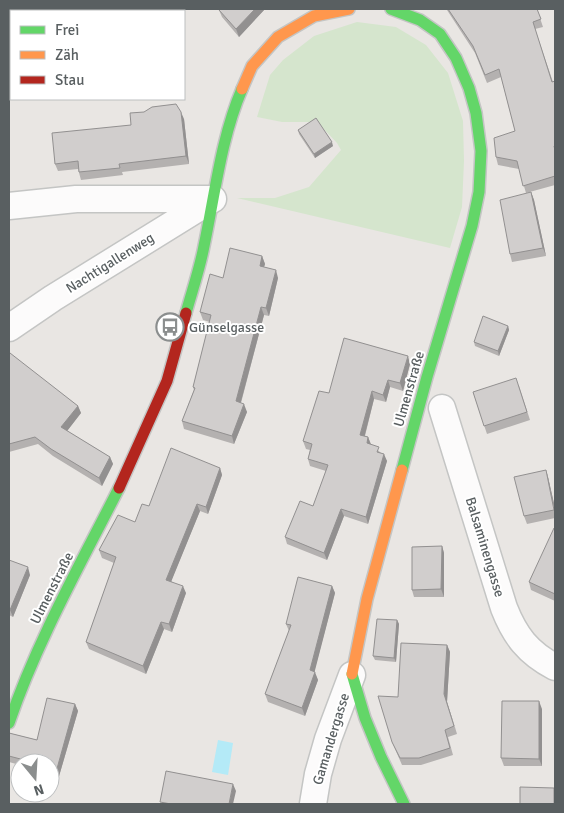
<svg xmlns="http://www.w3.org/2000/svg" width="564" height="813" viewBox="0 0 564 813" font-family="Signika,sans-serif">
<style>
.green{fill:#d5e5cd}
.water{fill:#b4eaf7}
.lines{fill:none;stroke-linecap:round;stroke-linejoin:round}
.street-casing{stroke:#c4c5c4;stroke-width:29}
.fast-casing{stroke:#c4c5c4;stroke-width:14}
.slow-casing{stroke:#c4c5c4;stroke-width:14}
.jam-casing{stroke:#c4c5c4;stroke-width:14}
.street{stroke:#fcfbfb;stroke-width:26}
.fast{stroke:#63d668;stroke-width:11}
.slow{stroke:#ff974d;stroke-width:11}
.jam{stroke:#b3261e;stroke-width:11}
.wall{fill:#b4b1b0}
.shaded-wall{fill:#929090}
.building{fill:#d1cecd;stroke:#929090}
.labels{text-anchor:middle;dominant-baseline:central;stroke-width:4;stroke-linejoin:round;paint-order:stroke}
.street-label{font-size:14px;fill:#595f61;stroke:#fff}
.poi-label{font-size:14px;fill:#595f61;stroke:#fff;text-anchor:start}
</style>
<rect width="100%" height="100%" fill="#e9e6e3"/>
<!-- green -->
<path class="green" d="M357 22 396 27 426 45 448 73 463 121 464 161 462 207 450 248 237 198H275L309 187 341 150 337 143 317 122H282L257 117 270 75 283 60 314 36Z"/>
<!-- water -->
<path class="water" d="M218 740 233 743 228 775 212 772Z"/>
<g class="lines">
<!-- street casing -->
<g class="street-casing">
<path id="street" d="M9 206 76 199H213
M9 328 53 298 213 199
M442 408 504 608C515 636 528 653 555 667
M313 804 318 774 328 739 352 675"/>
</g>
<!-- fast casing -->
<g class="fast-casing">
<path id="fast" d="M391 9 420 20 440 34 456 58 469 88 476 113 481 151 479 192 472 226 427 377 402 470
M186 313C192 291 200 268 204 246 215 194 221 138 242 89
M352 674 365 718 381 757 404 804
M9 723C37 641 80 565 119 488"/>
</g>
<!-- slow casing -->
<g class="slow-casing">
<path id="slow" d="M242 89 252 66 278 37 314 16 349 9
M352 674 367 599 402 470"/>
</g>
<!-- jam casing -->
<g class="jam-casing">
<path id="jam" d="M119 488 167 381 186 313"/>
</g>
<!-- street -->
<use href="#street" class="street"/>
<!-- fast -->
<use href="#fast" class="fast"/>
<!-- slow -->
<use href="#slow" class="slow"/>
<!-- jam -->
<use href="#jam" class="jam"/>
</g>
<!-- wall -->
<path class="wall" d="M9 9H144L139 11H11V58L9 59Z
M265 9 239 37 222 17 219 10Z
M445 9H537L543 27 535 29 553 82 555 81V185L526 193 519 169 498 165 496 157 515 131 501 77 487 83 475 53 447 10Z
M184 119 189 164 122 172 123 175 81 180 78 169 58 171 55 164Z
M298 130 333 146 315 158 299 134Z
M531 192 534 200 546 256 512 262 510 254Z
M262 256 265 264 264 267 278 278 269 316 264 315 241 403 247 412 234 444 184 429 182 421 194 390 193 387 210 322 203 320 200 312 223 278Z
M508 326 509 330 499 356 475 346 474 342Z
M9 355 78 406 81 413 67 431 110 457 113 464 102 486 53 456 38 444 9 452Z
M410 364 403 391 390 387 386 402 374 399 365 436 368 437 371 444 381 453 387 461 368 524 344 516 327 560 287 544 285 537 313 506 326 471 310 466 308 459 310 450 306 449 303 441 329 393Z
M519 386 530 420 487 434 473 392Z
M220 468 222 475 208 514 200 511 171 581 186 593 172 632 164 629 146 674 89 649 86 642 114 563 102 558 99 550 135 522 149 506Z
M546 470 548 477 555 508V518L527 524 524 516Z
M555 528V601L531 590 529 582Z
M442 546 444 553V597H414L412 590Z
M9 560 30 575 13 617 9 615Z
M332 586 335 593 314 672 318 680 305 716 268 702 265 694 289 631 286 624Z
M397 620 399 624 396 662 375 660 373 656Z
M447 645 450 652 447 702 457 734 448 737 453 755 421 765H402L392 742 398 697Z
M75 704 78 711 55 790 50 789V763H20V765L9 762V733L37 740Z
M542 709V766H504L501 758Z"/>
<!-- shaded-wall -->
<path class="shaded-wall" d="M255 9H265L239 37 236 29Z
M181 112 184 119 189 164 186 156Z
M332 142 333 146 315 158 314 154Z
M531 192 534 200 546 256 543 248Z
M262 256 265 264 262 273 260 266Z
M276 270 278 278 269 316 266 308Z
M261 307 264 315 239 409 236 401Z
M508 326 509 330 499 356 498 351Z
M408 356 410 364 403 391 400 383Z
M388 380 390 387 386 402 383 395Z
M372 391 374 399 363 442 360 435Z
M244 404 247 412 234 444 232 436Z
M78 406 81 413 64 435 61 427Z
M368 437 371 445 367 443Z
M384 454 387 461 368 524 366 517Z
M110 457 113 464 102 486 99 478Z
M220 468 222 475 208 514 206 507Z
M546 470 548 477 555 508V512Z
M197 504 200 511 169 587 166 580Z
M341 509 344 516 327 560 324 553Z
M442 546 444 553V597L441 589Z
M28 567 30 575 13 617 10 610Z
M183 586 186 593 172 632 169 624Z
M332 586 335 593 313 678 310 670Z
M397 620 399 624 396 662 394 658Z
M161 622 164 629 146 674 143 666Z
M447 645 450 652 447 702 457 734 444 694Z
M315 672 318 680 305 716 302 708Z
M539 701 542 709V766L539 759Z
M75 704 78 711 55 790 53 783Z
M233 784 236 791 233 804H229Z
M554 788 555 790V804H554Z"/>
<!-- building -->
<path class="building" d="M9 9H126L122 11H11V49L9 50Z
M220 9H255L236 29 219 10Z
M448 9H537L541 19 533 22 552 82 555 81V146H554L555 150V176L523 186 517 161 496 157 494 138 515 131 499 69 485 75 473 46Z
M176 104 181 112 186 156 119 164 120 168 79 172 78 161 55 164 52 133 131 125 130 113 144 112 152 107Z
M316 118 332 142 314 154 298 130Z
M531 192 543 248 510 254 500 200Z
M230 248 262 256 260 266 276 270 266 308 261 307 236 401 244 404 232 436 182 421 195 388 193 387 211 315 200 312 210 274 223 278Z
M483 316 508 326 498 351 474 342Z
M344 338 408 356 400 383 388 380 383 395 372 391 360 435 368 437 367 443 379 447 377 452 384 454 366 517 341 509 324 553 285 537 300 501 313 506 328 465 308 459 312 444 303 441 319 391 329 393Z
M10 353 78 406 61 427 110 457 99 478 51 449 35 437 9 444V355Z
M516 378 527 412 484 426 473 392Z
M171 448 220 468 206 507 197 504 166 580 183 586 169 624 161 622 143 666 86 642 116 557 99 550 118 515 135 522 142 504 149 506Z
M546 470 554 510 524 516 514 477Z
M554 528H555V594L529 582Z
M442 546 441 589 412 590V547Z
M9 560 28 567 10 610 9 609Z
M298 577 332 586 310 670 315 672 302 708 265 694 291 625 286 624Z
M377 619 397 620 394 658 373 656Z
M401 643 447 645 444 694 454 726 445 730 450 748 419 758H400L392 742 378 696 398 697Z
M47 698 75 704 53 783H50V763H27L28 761 9 756V733L37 740Z
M502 701H539V759L501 758Z
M166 771 233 784 229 804H171L160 802Z
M520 787 554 788V804H520Z"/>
<!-- icons -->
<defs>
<g id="bus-ring" transform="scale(1.4375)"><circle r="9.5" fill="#fff" stroke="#8b8e8e" stroke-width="1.5"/><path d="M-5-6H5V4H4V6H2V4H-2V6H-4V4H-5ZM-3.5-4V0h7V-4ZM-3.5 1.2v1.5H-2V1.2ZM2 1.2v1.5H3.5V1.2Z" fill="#8b8e8e"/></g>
</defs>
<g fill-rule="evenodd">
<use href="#bus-ring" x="170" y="327"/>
</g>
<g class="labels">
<!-- street labels -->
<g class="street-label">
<text transform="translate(110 263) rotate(-32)">Nachtigallenweg</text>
<text transform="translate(409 389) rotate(-74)">Ulmenstraße</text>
<text transform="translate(485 547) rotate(73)">Balsaminengasse</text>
<text transform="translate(52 588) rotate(-63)">Ulmenstraße</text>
<text transform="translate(331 739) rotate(-73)">Gamandergasse</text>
</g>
<!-- poi labels -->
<g class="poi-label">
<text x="189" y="327">Günselgasse</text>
</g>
</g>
<!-- border -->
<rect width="564" height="813" fill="none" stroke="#595f61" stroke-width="20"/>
<!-- legend -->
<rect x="10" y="10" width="175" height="90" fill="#ffffff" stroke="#bdbfc0"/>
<rect x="20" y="26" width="25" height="8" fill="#63d668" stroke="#bdbfc0"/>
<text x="55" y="35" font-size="15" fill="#595f61">Frei</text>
<rect x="20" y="51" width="25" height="8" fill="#ff974d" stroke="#bdbfc0"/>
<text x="55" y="60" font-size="15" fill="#595f61">Zäh</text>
<rect x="20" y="76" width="25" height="8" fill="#b3261e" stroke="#bdbfc0"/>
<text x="55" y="85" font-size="15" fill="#595f61">Stau</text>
<!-- north arrow -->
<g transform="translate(35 778) rotate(162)"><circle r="24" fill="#ffffff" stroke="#bdbfc0"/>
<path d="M0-4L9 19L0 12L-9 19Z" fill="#8b8e8e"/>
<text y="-8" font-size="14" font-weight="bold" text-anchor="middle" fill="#595f61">N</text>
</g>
</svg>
